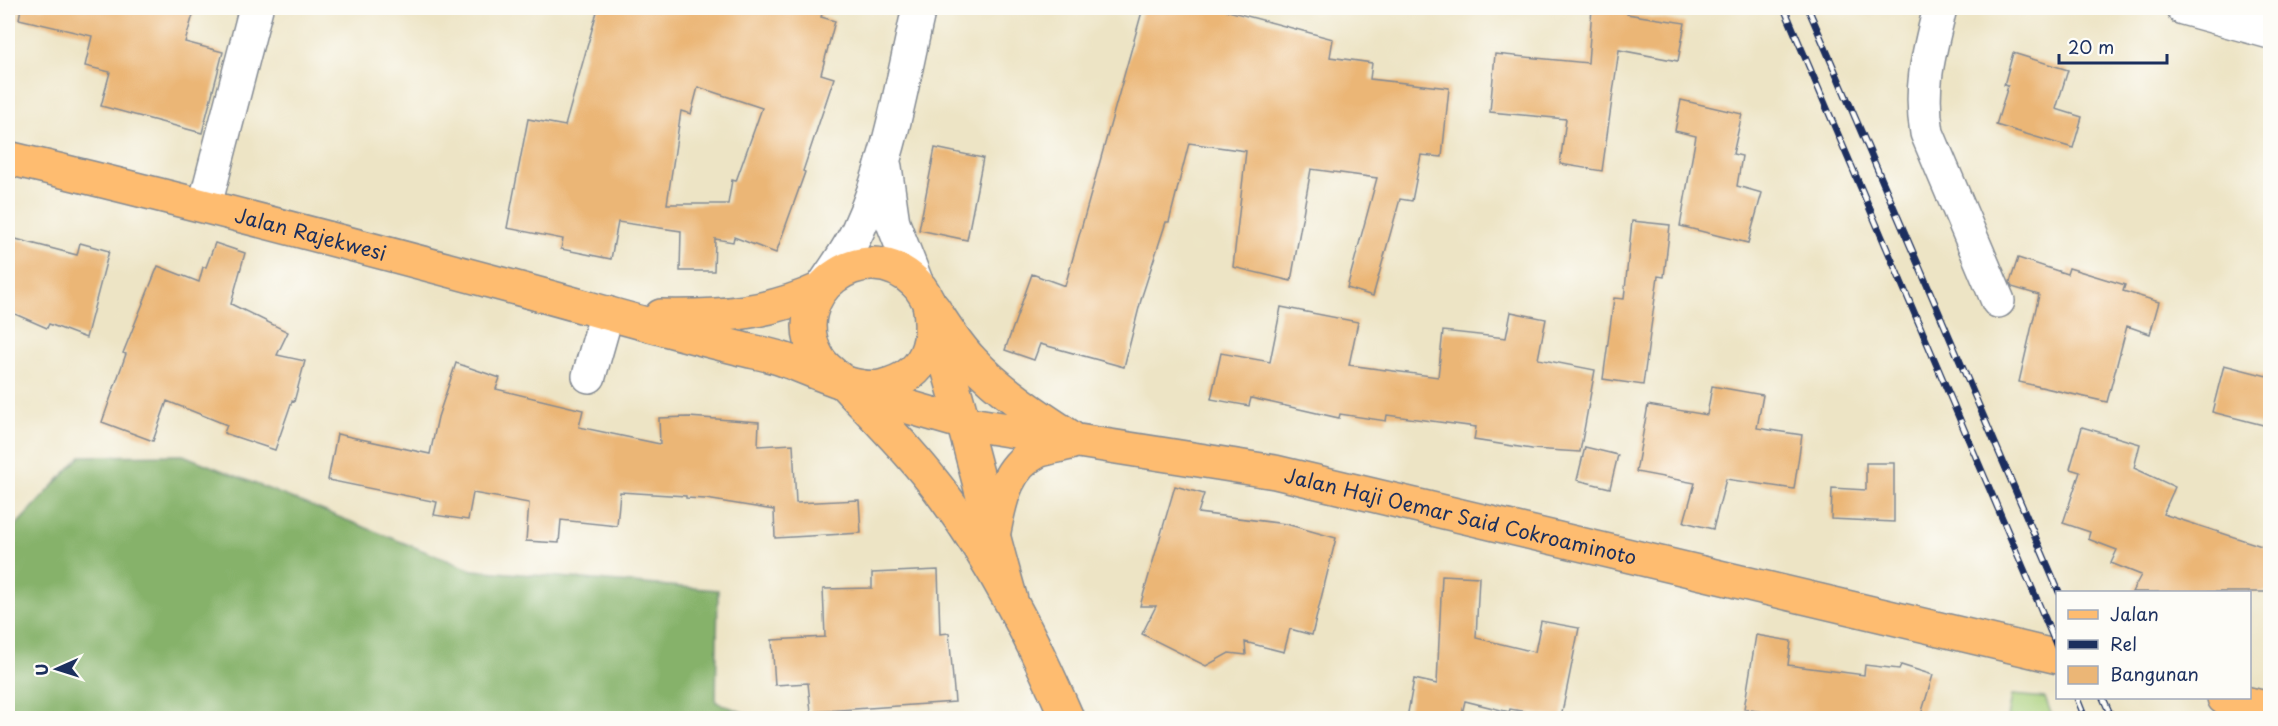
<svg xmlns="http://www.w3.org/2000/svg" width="2278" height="726" viewBox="0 0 2278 726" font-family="'Playpen Sans',sans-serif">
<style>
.green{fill:#a8cf7a;stroke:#627f6c;stroke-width:1.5}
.forest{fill:#86b26a;stroke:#507064;stroke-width:1.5}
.building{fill:#ebb676;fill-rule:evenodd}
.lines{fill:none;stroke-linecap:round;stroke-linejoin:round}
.minor-casing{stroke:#848a92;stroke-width:36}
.tertiary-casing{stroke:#848a92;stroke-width:36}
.primary-casing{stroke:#848a92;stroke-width:36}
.trunk-casing{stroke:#848a92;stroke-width:36}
.minor{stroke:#fff;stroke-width:33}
.tertiary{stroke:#fff;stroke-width:33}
.primary{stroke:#febc70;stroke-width:33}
.trunk{stroke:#febc70;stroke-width:33}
.rail-casing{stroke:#1b2f5e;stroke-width:7}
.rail{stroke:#fdfcf7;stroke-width:4.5;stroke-dasharray:14;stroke-linecap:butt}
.labels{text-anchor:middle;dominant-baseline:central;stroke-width:5;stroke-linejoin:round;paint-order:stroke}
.street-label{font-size:20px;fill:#1b2f5e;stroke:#fdfcf7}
</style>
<rect width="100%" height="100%" fill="#fdfcf7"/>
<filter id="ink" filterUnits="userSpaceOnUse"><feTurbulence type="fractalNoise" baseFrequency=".0167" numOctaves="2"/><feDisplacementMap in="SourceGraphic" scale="12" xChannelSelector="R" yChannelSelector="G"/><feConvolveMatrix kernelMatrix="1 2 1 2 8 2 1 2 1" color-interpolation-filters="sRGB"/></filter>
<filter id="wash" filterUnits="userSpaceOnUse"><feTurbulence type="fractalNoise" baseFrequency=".008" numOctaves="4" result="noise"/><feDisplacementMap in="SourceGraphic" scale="24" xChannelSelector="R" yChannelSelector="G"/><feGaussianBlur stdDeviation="1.35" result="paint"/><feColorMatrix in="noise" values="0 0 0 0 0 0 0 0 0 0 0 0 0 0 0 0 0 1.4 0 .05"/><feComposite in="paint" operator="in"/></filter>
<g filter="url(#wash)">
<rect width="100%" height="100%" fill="#ede4c5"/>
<!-- green -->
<path class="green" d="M2012 695 2045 698 2053 718H2008Z"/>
<!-- forest -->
<path class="forest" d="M183 455 472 570 718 590 716 702 757 718H18L8 711 9 533 81 456Z"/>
<g id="blocks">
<!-- building -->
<path class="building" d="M21 8H195L185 42 223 52 202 133 101 106 110 72 85 66 92 36 19 19Z
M598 8H824L821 17 835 21 821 74 834 78 803 171 805 172 776 253 734 237 733 242 715 239 714 271H680L681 231 618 222 611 259 561 249 563 239 507 228 528 119 565 126ZM698 87 762 108 736 181 732 180 728 204H667L681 111 691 114Z
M1143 8H1217L1333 39 1330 57 1372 63 1370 79 1449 88 1442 157 1421 155 1412 201 1400 199 1373 296 1347 288 1377 178 1311 169 1291 281 1233 267 1246 151 1189 143 1169 222H1166L1142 296 1124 367 1040 344 1034 360 1005 350 1032 274 1065 286Z
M1592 8H1627V14L1685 23 1678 61 1619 50 1602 171 1560 164 1566 119 1490 112 1495 54 1588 63Z
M2013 53 2068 70 2056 109 2082 117 2073 148 1996 125 2008 86 2004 85Z
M1681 100 1742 114 1733 154 1742 156 1737 186 1762 193 1748 243 1680 226 1696 136 1675 131Z
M935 148 983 158 967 240 919 230Z
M1632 221 1670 225 1664 277 1658 276 1643 385 1603 379 1614 298 1624 299Z
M8 237 77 255 80 243 109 251 86 338 49 324 47 328 8 311Z
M215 243 245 253 231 304 288 332 277 355 305 361 294 402 292 401 275 450 224 433 227 425 167 401 153 441 102 422 126 354 123 353 158 266 199 282 203 267H206Z
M2018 258 2067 274 2069 268 2125 285 2123 291 2159 302 2150 334 2127 326 2107 402 2019 382 2039 295 2012 287 2010 282Z
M1281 307 1358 322 1349 365 1438 377 1443 331 1506 338 1511 312 1546 319 1538 359 1595 370 1580 452 1532 449 1474 440 1476 427 1387 415 1386 421 1340 414 1339 418 1251 398 1249 406 1211 399 1221 353 1270 362Z
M456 363 500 378 496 389 583 410 579 427 660 444 659 418 688 417 759 422 758 446 793 444 796 503 859 500 861 533 775 538 774 510 706 499 686 498V496L620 492 617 526 561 520 559 543 526 541 529 503 473 493 468 520 434 515 437 502 328 480 337 434 430 454 438 417Z
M2224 365 2271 377V427L2212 412Z
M1712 386 1763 395 1757 428 1802 435 1794 489 1726 479 1713 529 1684 522 1695 483 1636 472 1648 405 1707 415Z
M2082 427 2140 444 2134 468 2175 487 2163 514 2271 549V592H2132L2141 575 2111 563 2117 550 2088 539 2090 532 2063 523 2080 472 2070 469Z
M1585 447 1618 455 1610 488 1577 480Z
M1866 463H1894V522L1831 519 1832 488 1866 490Z
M1175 486 1204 494 1198 513 1286 524 1336 538 1312 635 1290 629 1284 652 1245 642 1246 655 1229 653 1206 666 1142 634 1156 606H1140Z
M938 570 940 634 949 633 955 702 811 712 808 683 775 685 772 640 825 637 823 589 872 588V573Z
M1442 575 1479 577 1476 638 1535 652 1541 621 1579 628 1561 718 1510 709 1509 712 1465 701 1461 718H1407L1414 679 1437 684Z
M1756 635 1791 641 1788 665 1864 675 1865 665 1899 669 1901 665 1933 675 1920 718H1801L1744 709Z"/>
</g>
</g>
<g filter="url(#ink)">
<use href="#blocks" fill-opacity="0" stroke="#848a92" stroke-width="1.5"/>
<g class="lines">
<!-- minor casing -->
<g class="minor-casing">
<path id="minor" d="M1940 8C1929 53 1919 86 1927 133L1998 301
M2183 8 2270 32
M205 205 256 8
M589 376 607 313"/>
</g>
<!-- tertiary casing -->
<g class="tertiary-casing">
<path id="tertiary" d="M885 167 893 223 917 284
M821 289C834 270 848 251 858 230 890 161 902 82 919 8"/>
</g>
<!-- primary casing -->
<g class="primary-casing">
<g id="primary">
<path d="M933 308C945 326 957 346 972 361 1000 391 1035 414 1069 436"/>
<path id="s1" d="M862 387 898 404 964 423 1275 472 2058 657"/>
<path d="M993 536C1000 503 1004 468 1038 451 1048 447 1060 446 1070 443"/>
<path d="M2224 698 2270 709"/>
</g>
</g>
<!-- trunk casing -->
<g class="trunk-casing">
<g id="trunk">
<path id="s2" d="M8 158C173 197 337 240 501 284 580 305 659 329 738 348 753 352 768 354 782 359 810 368 856 394 884 386 927 375 936 342 929 303"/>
<path d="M661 316C719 317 768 314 821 289"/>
<path d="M1011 600C988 520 969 438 945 358 938 335 934 301 916 283 863 231 782 295 818 358 824 368 833 374 841 380 876 418 914 455 944 496 995 565 1033 640 1067 718"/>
</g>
</g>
<!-- minor -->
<use href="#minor" class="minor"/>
<!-- tertiary -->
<use href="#tertiary" class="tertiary"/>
<!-- primary -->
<use href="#primary" class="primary"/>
<!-- trunk -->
<use href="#trunk" class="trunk"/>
<!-- rail casing -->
<g class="rail-casing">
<path id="rail" d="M1784 8 2058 649
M1808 8 2059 592
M2077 698 2085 718
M2103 698 2112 718"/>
</g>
<!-- rail -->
<use href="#rail" class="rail"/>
</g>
</g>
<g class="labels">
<!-- street labels -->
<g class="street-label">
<text stroke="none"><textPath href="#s2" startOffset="312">Jalan Rajekwesi</textPath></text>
<text stroke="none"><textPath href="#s1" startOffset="614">Jalan Haji Oemar Said Cokroaminoto</textPath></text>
</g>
</g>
<!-- margin -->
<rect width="2278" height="726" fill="none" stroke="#fdfcf7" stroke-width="30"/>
<!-- legend -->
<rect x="2056" y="591" width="195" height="108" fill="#fdfcf7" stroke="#a3aaba" stroke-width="1.5"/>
<rect x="2068" y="610" width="30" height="9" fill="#febc70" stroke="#a3aaba" stroke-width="1.5"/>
<text x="2110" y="621" font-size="18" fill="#1b2f5e">Jalan</text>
<rect x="2068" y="640" width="30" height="9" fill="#1b2f5e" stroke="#a3aaba" stroke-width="1.5"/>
<text x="2110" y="651" font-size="18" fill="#1b2f5e">Rel</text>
<rect x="2068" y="666" width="30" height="18" fill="#ebb676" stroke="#a3aaba" stroke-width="1.5"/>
<text x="2110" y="681" font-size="18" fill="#1b2f5e">Bangunan</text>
<!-- north arrow -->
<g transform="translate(57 669) rotate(267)" stroke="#fdfcf7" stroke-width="4.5" paint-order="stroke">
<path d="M0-4.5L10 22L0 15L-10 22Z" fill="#1b2f5e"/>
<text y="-9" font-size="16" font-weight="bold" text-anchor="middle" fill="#1b2f5e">U</text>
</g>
<!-- scale -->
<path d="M2059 54v9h108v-9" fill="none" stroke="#1b2f5e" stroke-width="3"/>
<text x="2068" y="54" font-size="18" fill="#1b2f5e" stroke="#fdfcf7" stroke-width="4.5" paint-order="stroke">20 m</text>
</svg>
